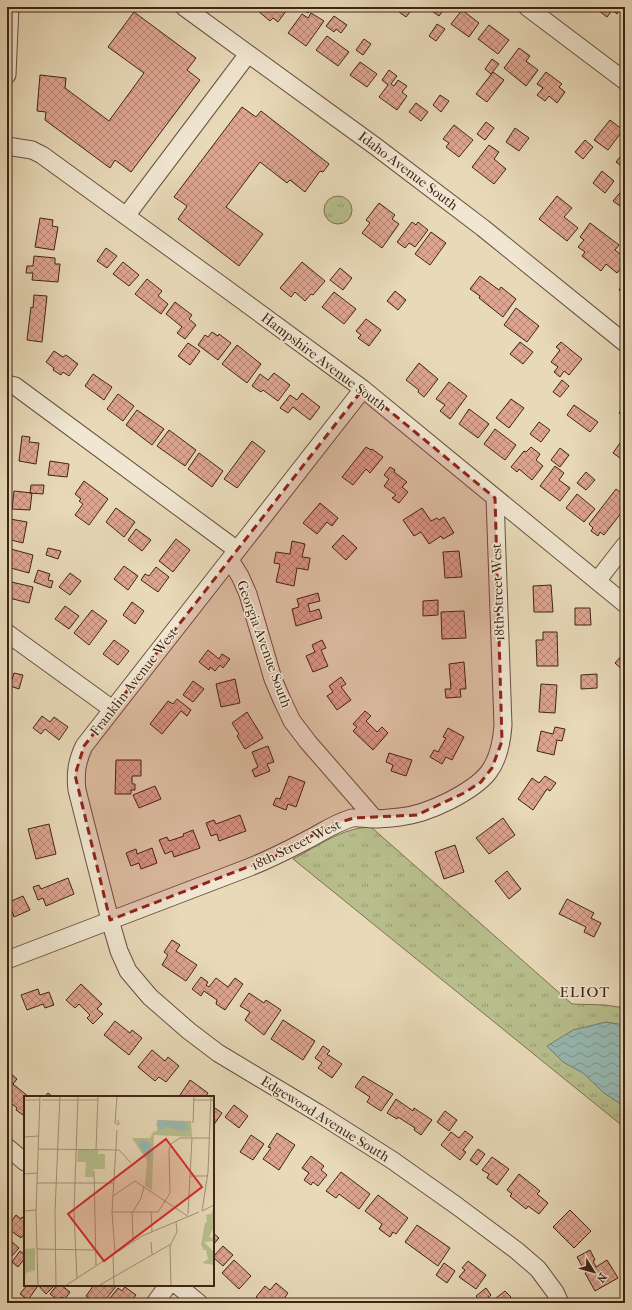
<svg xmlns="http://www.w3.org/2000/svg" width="632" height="1310" viewBox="0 0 632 1310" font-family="'IM FELL French Canon',serif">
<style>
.park{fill:url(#park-tufts);stroke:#7c7252}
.water{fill:url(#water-waves);stroke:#747e74}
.building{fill:url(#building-cross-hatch);stroke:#3f2416}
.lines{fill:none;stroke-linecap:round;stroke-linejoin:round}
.minor-casing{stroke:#69513e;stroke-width:19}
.minor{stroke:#f0e6d1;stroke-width:17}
.marked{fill:#8f2418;fill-opacity:0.2;stroke:#8f2418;stroke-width:3;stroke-dasharray:8 5;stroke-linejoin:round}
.labels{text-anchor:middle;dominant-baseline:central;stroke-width:3;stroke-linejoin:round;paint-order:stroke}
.street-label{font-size:14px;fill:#3f2416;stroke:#f0e6d1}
.neighbourhood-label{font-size:15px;letter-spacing:1px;fill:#3f2416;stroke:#f0e6d1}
.inset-road{fill:none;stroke:#a49177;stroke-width:1}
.view{fill:#d62828;fill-opacity:0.15;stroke:#d62828;stroke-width:2}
.inset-edge{fill:none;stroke:#3f2416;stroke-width:2}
</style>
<defs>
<pattern id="park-tufts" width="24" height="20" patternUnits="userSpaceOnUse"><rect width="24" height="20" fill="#b8bf8d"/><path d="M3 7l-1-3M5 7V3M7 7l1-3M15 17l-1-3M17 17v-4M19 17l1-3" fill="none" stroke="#979b72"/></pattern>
<pattern id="water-waves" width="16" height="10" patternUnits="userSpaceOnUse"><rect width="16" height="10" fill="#97bab2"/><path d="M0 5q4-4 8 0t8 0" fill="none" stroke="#7d9790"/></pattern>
<pattern id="building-cross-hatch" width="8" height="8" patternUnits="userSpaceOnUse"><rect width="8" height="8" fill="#dea591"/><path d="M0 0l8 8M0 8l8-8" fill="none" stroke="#b58675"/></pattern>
</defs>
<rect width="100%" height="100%" fill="#e8d9b8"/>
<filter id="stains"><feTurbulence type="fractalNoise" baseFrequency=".005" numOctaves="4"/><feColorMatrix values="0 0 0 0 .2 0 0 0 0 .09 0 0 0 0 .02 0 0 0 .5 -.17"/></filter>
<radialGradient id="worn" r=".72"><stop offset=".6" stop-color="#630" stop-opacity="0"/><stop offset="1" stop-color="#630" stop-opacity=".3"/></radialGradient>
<!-- park -->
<path class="park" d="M324 210a14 14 0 1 1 28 0a14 14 0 1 1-28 0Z
M371 827 572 1004 605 1005 625 1008V1128L293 859C318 846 341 828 371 827Z"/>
<!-- water -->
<path class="water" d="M606 1022 625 1025V1107L604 1093 583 1073 563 1062 547 1046 573 1030Z"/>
<!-- building -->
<path class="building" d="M261 7H289L278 22 273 18 270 21 258 11Z
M299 7H313L308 13Z
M403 7H414L406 17 399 12Z
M426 7H446L439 16Z
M594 7H622L617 14 612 10 607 17Z
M462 10 479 23 469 37 451 24Z
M134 12 196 58 187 70 200 80 131 172 115 160 110 168 45 120 46 112 37 111 40 75 66 78 65 88 109 121 144 73 108 47Z
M311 13 324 21 306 46 288 33 302 14 308 18Z
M334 16 347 25 341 33 336 29 334 32 326 26Z
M437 24 445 29 436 41 429 36Z
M489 25 509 40 498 54 478 39Z
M327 36 349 52 338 66 316 50Z
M364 39 371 44 363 55 356 50Z
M519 48 530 56 526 61 538 70 526 86 504 68Z
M492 59 499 64 491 74 485 69Z
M360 62 377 74 367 87 350 75Z
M389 70 397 76 391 84 394 86 398 80 407 86 402 92 407 96 397 110 379 97 388 85 382 80Z
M493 72 504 80 487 102 476 94Z
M546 72 562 84 559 87 565 92 557 103 549 96 545 101 537 95 543 88 537 84Z
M440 95 449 101 441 112 433 105Z
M416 103 428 112 421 121 409 112Z
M242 107 256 117 261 111 329 164 323 172 320 171 305 192 290 180 287 183 260 162 226 207 263 234 239 266 178 219 187 206 174 197Z
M610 120 623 130 608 150 594 140Z
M486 122 494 128 485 140 477 134Z
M454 125 473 140 459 157 446 147 449 143 443 139Z
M515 128 529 138 519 151 506 142Z
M585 140 593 147 583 159 575 152Z
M489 145 499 152 494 159 506 169 494 184 472 167Z
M625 151V169L616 162Z
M602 171 614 181 605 193 593 183Z
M625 187V207L624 209 613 201Z
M557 196 572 208 564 217 578 228 567 241 539 219Z
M379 203 395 215 392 219 399 224 382 248 362 233 370 223 366 220Z
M40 218 53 220 52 226 58 227 54 250 35 247Z
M412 222 416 225 418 222 428 230 415 247 409 243 405 248 397 242Z
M590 223 619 245 615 250 625 258V264L617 273 606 264 601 271 582 256 585 252 578 247 584 240 580 237Z
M431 232 446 243 430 265 415 254Z
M106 248 117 256 107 268 97 261Z
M34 256 55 258V264H60L58 282 32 280 33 273H26L27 266H33Z
M123 262 139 275 129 286 113 274Z
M302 262 325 281 313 295 311 294 305 301 295 292 291 297 280 288Z
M340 268 352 278 343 290 330 280Z
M480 276 499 290 501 287 516 299 503 317 479 298 480 296 470 289Z
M147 279 162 291 158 296 168 304 161 314 135 294Z
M625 282V294L619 290Z
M395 291 406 300 398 310 387 301Z
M334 292 356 309 344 324 322 307Z
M34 295 47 296 42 342 27 340 31 307 33 308Z
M175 302 192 315 189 319 196 325 185 339 177 333 182 327 166 314Z
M516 308 539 326 527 342 504 325Z
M366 319 381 330 369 346 358 338 361 335 356 331Z
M212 332 218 336 219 334 231 343 218 360 198 345 205 335 208 337Z
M520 342 533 352 523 364 510 354Z
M561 342 582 359 569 375 564 371 560 377 554 372 558 367 551 362 560 350 556 347Z
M188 343 200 351 190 365 178 356Z
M237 345 261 364 247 383 222 364Z
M54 351 63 357 66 355 78 364 69 376 63 372 61 375 53 370 54 368 46 362Z
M419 363 438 379 424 397 418 392 419 390 406 380Z
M274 373 290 385 278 401 263 390 261 392 252 386 260 374 268 380Z
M93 374 112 387 104 400 85 386Z
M562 380 569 386 560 397 553 392Z
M449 382 467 396 450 419 440 411 445 405 436 399Z
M302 393 320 407 310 420 293 407 288 413 280 408 290 395 297 400Z
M118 394 134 406 123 421 107 409Z
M511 399 524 408 509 428 496 418Z
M574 405 598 422 590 432 567 415Z
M625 405V418L619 413Z
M469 409 489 424 478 438 459 424Z
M137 410 164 429 152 445 126 425Z
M539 422 550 430 541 442 530 434Z
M495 429 516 445 505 460 484 444Z
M169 430 196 450 185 466 157 446Z
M22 436 30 437 29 442 39 443 36 464 19 461Z
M252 441 265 451 237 488 224 479Z
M620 443 625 446V452L620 458 613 453Z
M366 447 371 450 372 449 383 457 370 473 366 469 353 485 342 477Z
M531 447 540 454 536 460 543 466 532 480 519 469 517 472 511 467 524 451 526 452Z
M560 448 569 455 560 467 551 460Z
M199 453 223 471 212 487 188 469Z
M50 461 69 464 67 477 48 475Z
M555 466 564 473 559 480 570 488 560 501 540 486Z
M390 467 395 470 394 472 407 482 402 487 408 492 399 503 392 498 396 495 384 486 389 479 384 475Z
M586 472 595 480 586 490 577 483Z
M84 481 108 499 89 525 75 515 83 504 79 501 81 499 75 494Z
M31 485H44L43 494 30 493Z
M616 489 625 496V508L604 535 600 532 598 536 591 531 593 528 589 524Z
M14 491 32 493 30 510 12 509Z
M577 494 595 509 584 522 566 508Z
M320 503 338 518 332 526 327 522 317 534 303 523Z
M116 508 135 522 124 537 106 522Z
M422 508 431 521 437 518 439 520 444 517 454 533 443 539 441 536 429 544 421 532 414 536 403 520Z
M10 519 27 522 23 543 7 539Z
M136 529 151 540 142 551 128 540Z
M343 535 357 548 346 560 332 547Z
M176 539 190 550 173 572 159 561Z
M292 541 305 544 302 557 310 558 308 570 297 568 294 586 276 582 280 564 274 563 276 552 290 554Z
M7 548 33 555 29 573 7 567Z
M48 548 61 551 58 559 46 555Z
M459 551 462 577 445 578 443 552Z
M124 566 138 576 128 590 114 579Z
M156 567 169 577 158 592 141 580 145 574 149 576Z
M38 570 50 574 48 580 53 581 51 588 34 582Z
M70 573 81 581 70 595 59 587Z
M7 581 33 587 29 603 9 598V601H7Z
M551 585 553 612H534L533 586Z
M318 593 320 601 308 604 310 612 319 609 322 618 296 626 292 609 299 607 297 599Z
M438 600V615L423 616V601Z
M132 602 144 611 135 624 123 615Z
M65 606 79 616 69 629 55 619Z
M575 608H590L591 625H575Z
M92 610 107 621 89 645 74 633Z
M464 611 466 638 442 639 441 612Z
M543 632H557L558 666H537L536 640H543Z
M114 640 129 651 118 665 103 654Z
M322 640 326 648 321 650 328 666 313 672 306 656 315 652 312 645Z
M208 650 219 659 222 654 230 659 223 668 220 665 215 671 210 667 209 670 199 662Z
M623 654 625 656V672L615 663Z
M464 662 466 689H460L461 697 446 698 445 689H451L449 664Z
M14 673 23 675 19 689 10 686Z
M597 674V688L581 689V675Z
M341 677 346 684 341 687 351 700 337 710 327 696 333 692 329 686Z
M235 679 240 703 221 707 216 684Z
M193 681 204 689 193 702 183 695Z
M541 684 557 685 555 713 539 712Z
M177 699 191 710 187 716 181 711 162 734 150 724 168 701 173 704Z
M365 711 371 716 366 721 377 732 382 727 388 733 373 750 353 731 357 727 353 724Z
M247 712 263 738 245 749 237 736 239 734 232 723Z
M42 716 50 722 54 717 68 727 59 740 45 729 41 734 33 728Z
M555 727 565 729 562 741 557 740 554 755 537 751 541 731 553 734Z
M448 728 464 737 452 760 446 757 442 764 430 757 434 750 438 752 446 738 443 737Z
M268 746 274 762 267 764 270 771 255 777 252 770 258 767 252 752Z
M389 753 412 760 406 776 391 771 393 765 386 762Z
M116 760H141V776H132V784H135V790H131V794H115Z
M289 776 305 782 296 807 288 804 286 810 273 805 276 798 280 799Z
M545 776 556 783 550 791 547 789 533 810 518 799 532 778 539 783Z
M155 786 161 799 139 808 133 795Z
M240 815 246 831 219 841 217 834 211 836 206 823 214 820 216 824Z
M503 818 515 835 489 854 476 838Z
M49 824 56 854 36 859 28 829Z
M193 830 200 848 174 857 172 851 165 854 159 840 167 837 169 841 184 836 183 834Z
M455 845 464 872 444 879 435 852Z
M152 848 157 863 141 869 139 863 131 866 126 853 136 849 137 854Z
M507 871 521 889 509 899 495 881Z
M68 878 74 894 46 906 43 898 38 900 33 887 39 885 41 889Z
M23 896 30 910 14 917 12 911 7 914V897L9 902Z
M567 899 594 913 591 918 601 923 594 937 584 932 586 927 559 914Z
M624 926H625V942H624Z
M172 940 180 945 176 951 197 965 186 981 162 965 168 955 164 952Z
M201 977 208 982 206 985 209 987 216 978 228 987 235 978 243 984 225 1010 216 1004 217 1000 204 991 201 996 192 989Z
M81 984 102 1004 97 1009 103 1014 93 1024 87 1018 90 1015 79 1004 75 1008 66 1000Z
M38 989 40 995 49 992 54 1005 45 1008 43 1004 27 1010 21 995Z
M249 993 264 1003 266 1000 281 1010 264 1035 245 1020 250 1012 240 1006Z
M283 1020 315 1041 303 1060 271 1039Z
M115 1021 130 1033 132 1030 142 1038 129 1055 104 1035Z
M323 1046 330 1051 327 1054 342 1064 332 1078 318 1068 322 1063 315 1058Z
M152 1050 165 1061 168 1057 179 1066 166 1082 159 1077 155 1081 138 1067Z
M9 1072 17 1079 13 1084 29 1097H25V1113L23 1115 16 1110 17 1108 7 1100 11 1094 7 1091V1074Z
M363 1076 393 1094 381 1111 367 1102 370 1097 355 1087Z
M190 1080 208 1093 205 1097H184L180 1095Z
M48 1093 53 1097H44Z
M396 1099 413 1111 414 1108 432 1120 421 1135 414 1130 415 1128 398 1117 397 1119 387 1113Z
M234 1105 248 1116 239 1128 225 1117Z
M215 1108 222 1113 213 1126V1111Z
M445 1111 457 1120 449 1131 437 1122Z
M465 1131 473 1137 463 1150 466 1152 460 1160 441 1145 451 1132 459 1138Z
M277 1133 295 1145 279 1170 263 1159 271 1148 268 1147Z
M251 1135 264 1144 253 1160 240 1152Z
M478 1149 485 1154 477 1165 470 1160Z
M311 1156 324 1166 321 1170 327 1175 318 1186 313 1182 311 1185 304 1180 309 1173 302 1168Z
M492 1157 509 1169 497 1185 487 1178 489 1174 482 1170Z
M341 1172 370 1194 359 1209 339 1194 336 1198 326 1191Z
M519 1174 540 1191 537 1194 548 1203 539 1214 528 1206 526 1209 510 1196 512 1194 507 1190Z
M378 1195 408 1218 396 1234 393 1232 390 1237 379 1229 382 1224 365 1211Z
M7 1207 11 1210 7 1215Z
M570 1210 591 1231 574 1248 553 1227Z
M16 1215 21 1219 22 1217 25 1219V1233L21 1238 7 1228Z
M417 1225 450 1248 438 1266 405 1242Z
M213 1233 219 1238 213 1245Z
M11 1241 19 1248 11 1257 7 1254V1245Z
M223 1246 233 1255 223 1266 213 1257Z
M590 1250 595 1260 593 1261 596 1267 607 1260 618 1278 595 1291 585 1273 590 1270 588 1266 583 1268 577 1257Z
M20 1251 25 1255V1258L18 1267 12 1262Z
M234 1260 251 1276 239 1289 222 1273Z
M468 1261 486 1275 476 1289 459 1277 465 1270 462 1268Z
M444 1263 455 1271 447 1283 436 1275Z
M276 1283 288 1293 281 1303H261L262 1301 256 1297 265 1286 270 1290Z
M27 1285H34L37 1287 28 1300 20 1294Z
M38 1285H55L46 1294Z
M57 1285H61L70 1292 65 1299 61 1297 58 1300 50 1294Z
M94 1285H117L103 1303H95L86 1296Z
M125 1287 136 1295 130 1303H106L118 1288 122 1291Z
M486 1288 491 1295 488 1298 491 1302 505 1291 511 1297 509 1299 513 1303H482L476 1296Z
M47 1299 52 1303H44Z"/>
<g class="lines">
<!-- minor casing -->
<g class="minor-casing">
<path id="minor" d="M184 7 375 146 483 228 625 343
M527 7 625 81
M7 75 10 7
M7 146 32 150 42 155 217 282 363 389 625 604
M126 216 248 54
M7 384 15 386 237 550
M363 389 84 746C77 761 75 773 77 790L110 920 119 951 128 971 150 997 189 1031 218 1053 318 1113 392 1160 457 1206 516 1250 538 1269 555 1292 560 1303
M230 560 240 576 248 594 273 679 282 700 292 721 308 742 375 819
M597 581 625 545
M7 633 112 709
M7 960 245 869C266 861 286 851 305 841 323 832 332 824 352 818 358 817 366 819 373 819 382 819 391 818 400 817 418 815 433 809 449 801 486 782 500 768 503 725L495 498
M7 1147 25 1162
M177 1285 199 1303
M155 1303 168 1285"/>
</g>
<!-- minor -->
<use href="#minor" class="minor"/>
</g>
<!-- marked area -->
<path class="marked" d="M363 389 495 498 502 741 492 768 481 782 464 793 417 815 354 818 331 825 276 856 110 920 75 775 84 746Z"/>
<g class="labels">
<!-- street labels -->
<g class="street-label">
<text transform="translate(408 171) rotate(37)">Idaho Avenue South</text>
<text transform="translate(324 362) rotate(37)">Hampshire Avenue South</text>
<text transform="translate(498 592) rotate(-92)">18th Street West</text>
<text transform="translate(264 644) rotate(70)">Georgia Avenue South</text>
<text transform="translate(134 682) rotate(-52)">Franklin Avenue West</text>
<text transform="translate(296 845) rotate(-26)">18th Street West</text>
<text transform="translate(325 1119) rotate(32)">Edgewood Avenue South</text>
</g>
<!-- neighbourhood labels -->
<g class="neighbourhood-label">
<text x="585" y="992">ELIOT</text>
</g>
</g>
<!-- overview -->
<g transform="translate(24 1096)">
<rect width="190" height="190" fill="#e8d9b8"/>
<path d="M190 111 189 133 185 141 190 142V145L180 146 190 156V169L178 167 184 163 182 154H177L180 153 177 149 181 127 183 126 182 119 187 118Z" fill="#b8bf8d"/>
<path d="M133 24 167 25 168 41 130 39 128 94 121 90 123 65 108 42H126L129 36 133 35ZM54 54H74V58H81V73H69L70 81H61L62 66H53ZM11 152V174L2 177 0 190V153Z" fill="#b8bf8d"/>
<path d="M135 24 162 26 165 33 159 35 143 31 136 34 132 29ZM120 44 127 48V65L115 50V45Z" fill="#97bab2"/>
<path class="inset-road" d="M0 4H16M18 4H74M169 4H190M93 24 95 27 94 29 91 27 93 0M169 27 170 0M0 41 15 40M15 53 95 54 107 67M72 54 74 0M70 75 72 169M0 78 13 77M166 80H184M13 87H90M89 100 111 85 165 121M0 115 12 114M178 115 184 76 187 0M178 115 190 109M88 116H134L146 97 145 55 147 48 156 42H186M108 116 109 145M109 116 117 102 120 91M127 116 128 136M164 118 168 42M127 146 128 158M13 153 70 154M91 157 88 116 93 34M89 158 90 190M53 183 50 116 54 0M14 190 12 116 16 0M32 190 31 115 36 0M41 190 118 140 175 116M74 190 147 148M147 190 146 150 153 136 152 126"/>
<path class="view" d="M142 43 178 91 80 165 44 118Z"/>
<rect width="190" height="190" class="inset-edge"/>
</g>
<!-- margin -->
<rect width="632" height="1310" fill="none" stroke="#e8d9b8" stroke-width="24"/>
<rect x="8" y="8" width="616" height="1294" fill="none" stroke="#3f2416" stroke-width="2"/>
<rect x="12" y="12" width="608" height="1286" fill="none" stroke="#3f2416"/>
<!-- north arrow -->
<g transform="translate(594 1272) rotate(127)" stroke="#f0e6d1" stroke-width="3" paint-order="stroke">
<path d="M0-3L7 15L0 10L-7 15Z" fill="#3f2416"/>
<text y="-6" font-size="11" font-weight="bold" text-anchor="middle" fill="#3f2416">N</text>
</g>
<rect width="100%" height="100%" filter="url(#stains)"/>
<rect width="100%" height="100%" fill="url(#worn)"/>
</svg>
